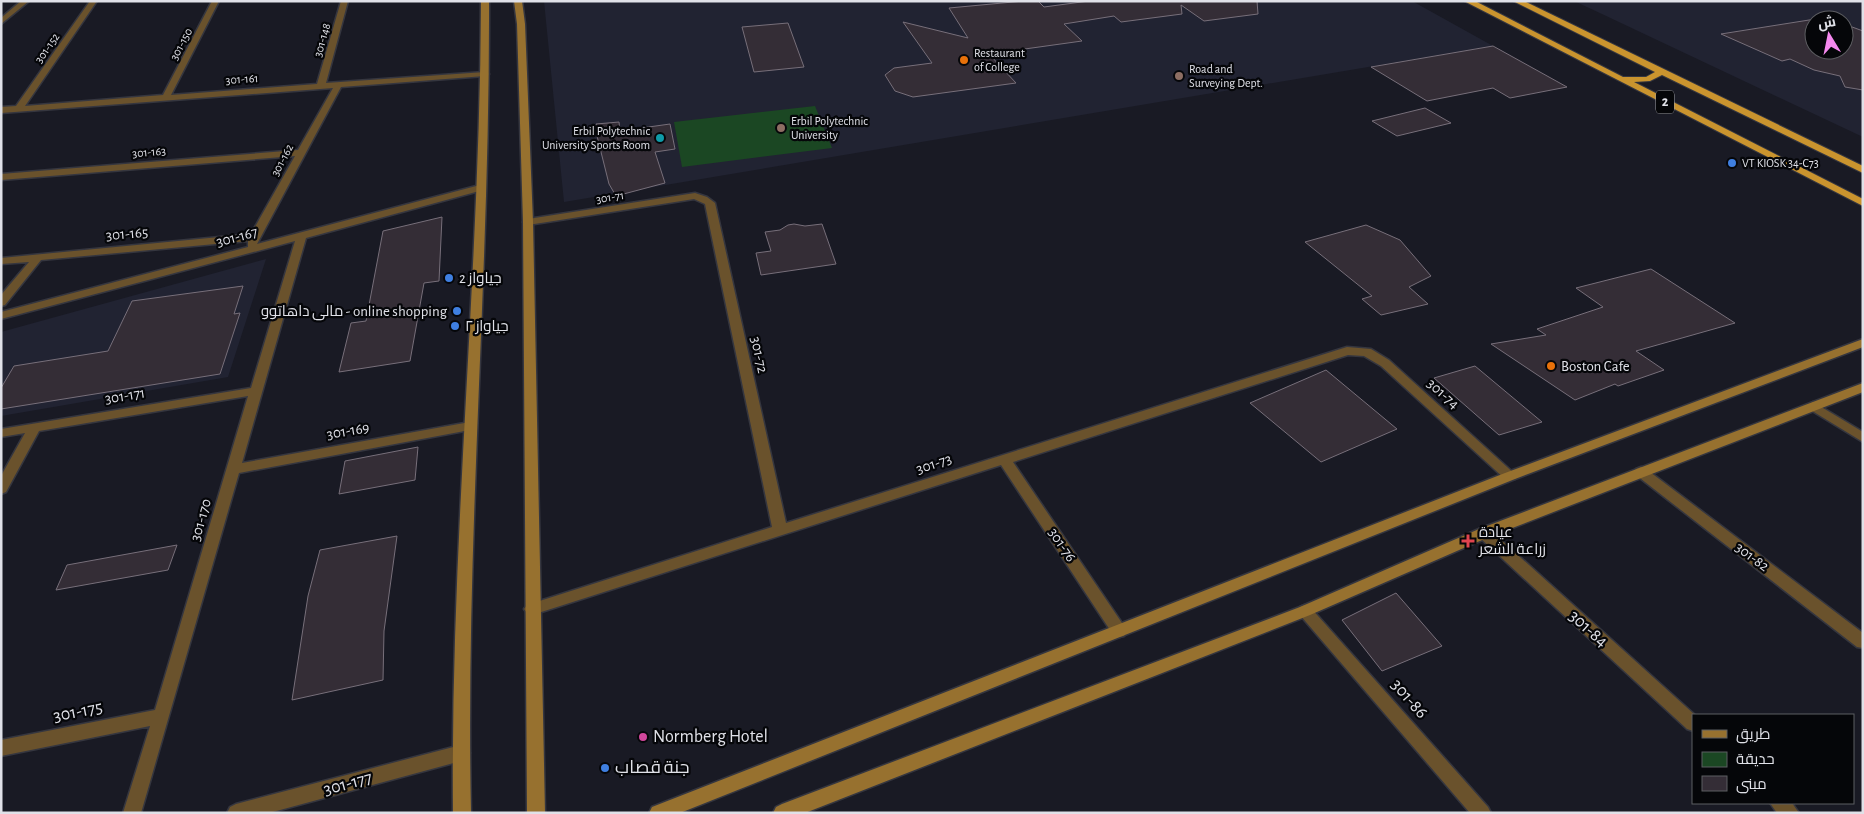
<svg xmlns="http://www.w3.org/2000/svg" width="1864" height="814" viewBox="0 0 1864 814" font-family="'Alegreya Sans',Cairo,sans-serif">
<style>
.built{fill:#212332;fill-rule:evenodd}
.green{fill:#1b4723}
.building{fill:#342d36;stroke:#776f7a}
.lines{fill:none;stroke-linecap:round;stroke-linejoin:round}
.minor-casing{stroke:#35363f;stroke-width:3}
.secondary-casing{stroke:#35363f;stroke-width:3}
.trunk-casing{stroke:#35363f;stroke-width:2}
.minor{fill:#6a522c;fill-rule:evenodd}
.secondary{fill:#97712f;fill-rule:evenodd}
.trunk{fill:#ca942e;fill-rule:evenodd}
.food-dot{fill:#e8710a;stroke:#050609;stroke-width:2}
.education-dot{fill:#8d6e63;stroke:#050609;stroke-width:2}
.culture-dot{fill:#0f9aa8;stroke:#050609;stroke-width:2}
.shop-dot{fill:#3f7fe0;stroke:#050609;stroke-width:2}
.health-dot{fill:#e0444e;stroke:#050609;stroke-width:2}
.hotel-dot{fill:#d1479c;stroke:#050609;stroke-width:2}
.labels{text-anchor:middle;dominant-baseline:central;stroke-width:4.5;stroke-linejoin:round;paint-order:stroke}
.far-street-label{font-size:12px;fill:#e0e1e8;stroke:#050609}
.far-poi-label{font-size:12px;fill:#e0e1e8;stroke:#050609;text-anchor:start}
.shield{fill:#050609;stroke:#9e9fa5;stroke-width:1}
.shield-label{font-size:14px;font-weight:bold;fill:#e0e1e8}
.street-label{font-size:15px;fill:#e0e1e8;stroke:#050609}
.poi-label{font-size:15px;fill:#e0e1e8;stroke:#050609;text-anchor:start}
.near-street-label{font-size:18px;fill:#e0e1e8;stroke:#050609}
.near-poi-label{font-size:18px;fill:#e0e1e8;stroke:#050609;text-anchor:start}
</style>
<rect width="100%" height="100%" fill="#191a24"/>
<!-- built -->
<path class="built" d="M544 1H1412L1493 46 564 202Z
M1574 1H1863V137L1602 14ZM1814 20H1844V50H1814Z
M266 259 228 377 1 416V332Z"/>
<!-- green -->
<path class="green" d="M815 106 832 148 682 167 674 122Z"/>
<!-- building -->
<path class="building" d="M1024 1H1038L1044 7 1089 1H1257L1258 14 1204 21 1181 5 1182 14 1121 22 1114 16 1064 24 1082 41 989 54 1016 83 913 97 895 91 885 75 894 68 932 63 903 22 968 38 949 8Z
M1828 17 1835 20H1814V50H1844V24L1863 31V90L1845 87 1840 76 1814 70 1790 59 1782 61 1721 34Z
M788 23 804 67 754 72 742 27Z
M1493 46 1567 87 1510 98 1493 88 1427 101 1371 67Z
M1425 108 1451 123 1397 136 1372 121Z
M619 122 620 131 670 124 675 149 655 152 665 183 616 196 609 184 597 136 596 124Z
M442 217 439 281 424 283 410 361 339 372 351 323 366 321 383 231Z
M794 224 805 226 822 224 836 264 761 275 756 253 771 251 765 232 780 230 788 225Z
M1366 225 1400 240 1431 276 1409 287 1428 304 1381 315 1362 299 1372 296 1305 242Z
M1651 269 1735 323 1636 351 1664 370 1618 386 1615 384 1575 400 1491 344 1546 335 1537 329 1603 307 1576 288Z
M243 286 234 314 240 313 220 374 1 409V388L14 366 108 351 132 301Z
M1475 366 1542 422 1499 435 1434 378Z
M1326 370 1397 429 1321 462 1250 403Z
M418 447 415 480 339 494 345 461Z
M397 536 384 631 383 680 292 700 308 596 320 550Z
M177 545 168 570 56 590 67 565Z
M1396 593 1442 646 1382 671 1342 620Z"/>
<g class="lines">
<!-- minor casing -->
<g class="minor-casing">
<path id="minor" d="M21 1H29L1 24V18Z
M90 1H97L25 106 163 95 212 1H219L171 95 317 84 341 1H348L326 83 485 72 489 74 485 76 341 87 257 244 480 185 485 188 483 190 306 238 242 463 470 422 476 426 470 430 239 473 141 813H123L150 726 1 756V740L155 710 248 396 39 431 6 492 1 494V476L25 433 1 437V429L251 388 295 241 1 319V312L248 247V241L41 260 5 305 1 306V295L29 262 1 264V258L251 234 295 156 1 180V174L298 150 333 88 1 113V107L16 106Z
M695 193 707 197 715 203 786 523 1347 347 1371 349 1389 360 1517 476 1515 479H1505L1381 366 1364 356 1348 355 1013 462 1124 626 1127 631 1124 636 1119 637 1114 636 1001 465 532 615 527 613 524 609 527 605 772 527 705 204 694 199 528 225 523 222 528 219Z
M1813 402 1863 432V442L1809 409 1807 406Z
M1641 467 1646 469 1863 633V648L1857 647 1636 475 1634 472 1636 469Z
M1484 528 1489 529 1695 715H1693V731L1687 729 1479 537 1477 533 1479 529Z
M1305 605 1310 607 1488 807 1491 813H1470L1300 615 1297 611 1300 607Z
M461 745 467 747 470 753 467 759 461 761 269 813H227L230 807 236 804Z
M1770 803H1792L1799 813H1777Z"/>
</g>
<!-- secondary casing -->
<g class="secondary-casing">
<path id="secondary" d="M481 1H489C490 272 465 542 471 813H453C450 542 480 272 481 1Z
M514 1H522L525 24 533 222 545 813H527L523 222 517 24Z
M1863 339V347L1515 479 680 813H649L652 807 1505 473Z
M1863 383V392L1489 537 1310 615 805 813H773L776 807 782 804 1300 607 1479 529Z"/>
</g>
<!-- trunk casing -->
<g class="trunk-casing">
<path id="trunk" d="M1464 1H1475L1623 77H1646L1655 72 1513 1H1524L1863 166V173L1662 75 1650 81 1634 82 1863 199V206Z"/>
</g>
<!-- minor -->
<use href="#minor" class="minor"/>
<!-- secondary -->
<use href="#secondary" class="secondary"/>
<!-- trunk -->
<use href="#trunk" class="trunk"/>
</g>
<!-- markers -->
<g class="food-dot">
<circle cx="964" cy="60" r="5"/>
<circle cx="1551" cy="366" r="5"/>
</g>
<g class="education-dot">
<circle cx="1179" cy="76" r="5"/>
<circle cx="781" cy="128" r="5"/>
</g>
<circle class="culture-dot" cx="660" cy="138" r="5"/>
<g class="shop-dot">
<circle cx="1732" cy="163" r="5"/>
<circle cx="449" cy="278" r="5"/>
<circle cx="457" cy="311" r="5"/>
<circle cx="455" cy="326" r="5"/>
<circle cx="605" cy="768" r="5"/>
</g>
<path class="health-dot" d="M1465.5 533.5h5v5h5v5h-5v5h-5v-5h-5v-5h5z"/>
<circle class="hotel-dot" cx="643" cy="737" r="5"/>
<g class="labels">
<!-- far-street labels -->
<g class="far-street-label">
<text transform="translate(322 40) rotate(-74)">301-148</text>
<text transform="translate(181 44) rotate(-62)">301-150</text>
<text transform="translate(47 48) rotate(-55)">301-152</text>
<text transform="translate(242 79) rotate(-4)">301-161</text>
<text transform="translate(149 152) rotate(-5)">301-163</text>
<text transform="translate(282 160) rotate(-62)">301-162</text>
<text transform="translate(610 197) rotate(-9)">301-71</text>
</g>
<!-- far-poi labels -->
<g class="far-poi-label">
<text x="974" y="53">Restaurant<tspan x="974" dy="14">of College</tspan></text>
<text x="1189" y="69">Road and<tspan x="1189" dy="14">Surveying Dept.</tspan></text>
<text x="791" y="121">Erbil Polytechnic<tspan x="791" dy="14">University</tspan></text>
<text x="650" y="131" text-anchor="end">Erbil Polytechnic<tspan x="650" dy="14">University Sports Room</tspan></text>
<text x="1742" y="163">VT KIOSK 34-C73</text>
</g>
<!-- shield labels -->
<rect class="shield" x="1656" y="90.5" width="18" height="23" rx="4"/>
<g class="shield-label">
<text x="1665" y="102">2</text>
</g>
<!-- street labels -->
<g class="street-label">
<text transform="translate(127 234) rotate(-5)">301-165</text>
<text transform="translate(237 237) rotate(-15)">301-167</text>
<text transform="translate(759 355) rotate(78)">301-72</text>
<text transform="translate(1443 394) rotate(42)">301-74</text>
<text transform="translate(125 396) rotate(-9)">301-171</text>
<text transform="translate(348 431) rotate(-10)">301-169</text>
<text transform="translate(934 464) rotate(-18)">301-73</text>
<text transform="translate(201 520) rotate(-74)">301-170</text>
<text transform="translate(1062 545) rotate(56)">301-76</text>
<text transform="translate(1752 557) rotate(37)">301-82</text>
</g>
<!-- poi labels -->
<g class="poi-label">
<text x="459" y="278">جیاواز 2</text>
<text x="447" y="311" text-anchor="end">مالی داهاتوو - online shopping</text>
<text x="465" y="326">جیاواز ٢</text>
<text x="1561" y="366">Boston Cafe</text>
<text x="1479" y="532">عيادة<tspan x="1479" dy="17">زراعة الشعر</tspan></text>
</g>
<!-- near-street labels -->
<g class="near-street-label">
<text transform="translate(1588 629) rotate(42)">301-84</text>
<text transform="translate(1409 699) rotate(49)">301-86</text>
<text transform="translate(78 712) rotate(-11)">301-175</text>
<text transform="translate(348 784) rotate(-15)">301-177</text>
</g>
<!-- near-poi labels -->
<g class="near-poi-label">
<text x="653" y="737">Normberg Hotel</text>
<text x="615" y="768">جنة قصاب</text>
</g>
</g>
<!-- border -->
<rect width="1864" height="814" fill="none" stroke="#e0e1e8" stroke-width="5"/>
<!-- legend -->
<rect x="1692" y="714" width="162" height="90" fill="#050609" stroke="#5d5e62"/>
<rect x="1702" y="730" width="25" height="8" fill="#97712f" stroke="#5d5e62"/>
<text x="1736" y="739" font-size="15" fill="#e0e1e8">طريق</text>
<rect x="1702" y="752" width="25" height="15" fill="#1b4723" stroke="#5d5e62"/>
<text x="1736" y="764" font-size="15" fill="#e0e1e8">حديقة</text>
<rect x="1702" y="776" width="25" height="15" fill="#342d36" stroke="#5d5e62"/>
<text x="1736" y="789" font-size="15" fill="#e0e1e8">مبنى</text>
<!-- north arrow -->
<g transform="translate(1829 35) rotate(350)"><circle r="24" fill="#050609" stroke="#5d5e62"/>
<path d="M0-4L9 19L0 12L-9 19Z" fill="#f589ef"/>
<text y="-8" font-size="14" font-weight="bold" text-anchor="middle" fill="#e0e1e8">ش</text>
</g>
</svg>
